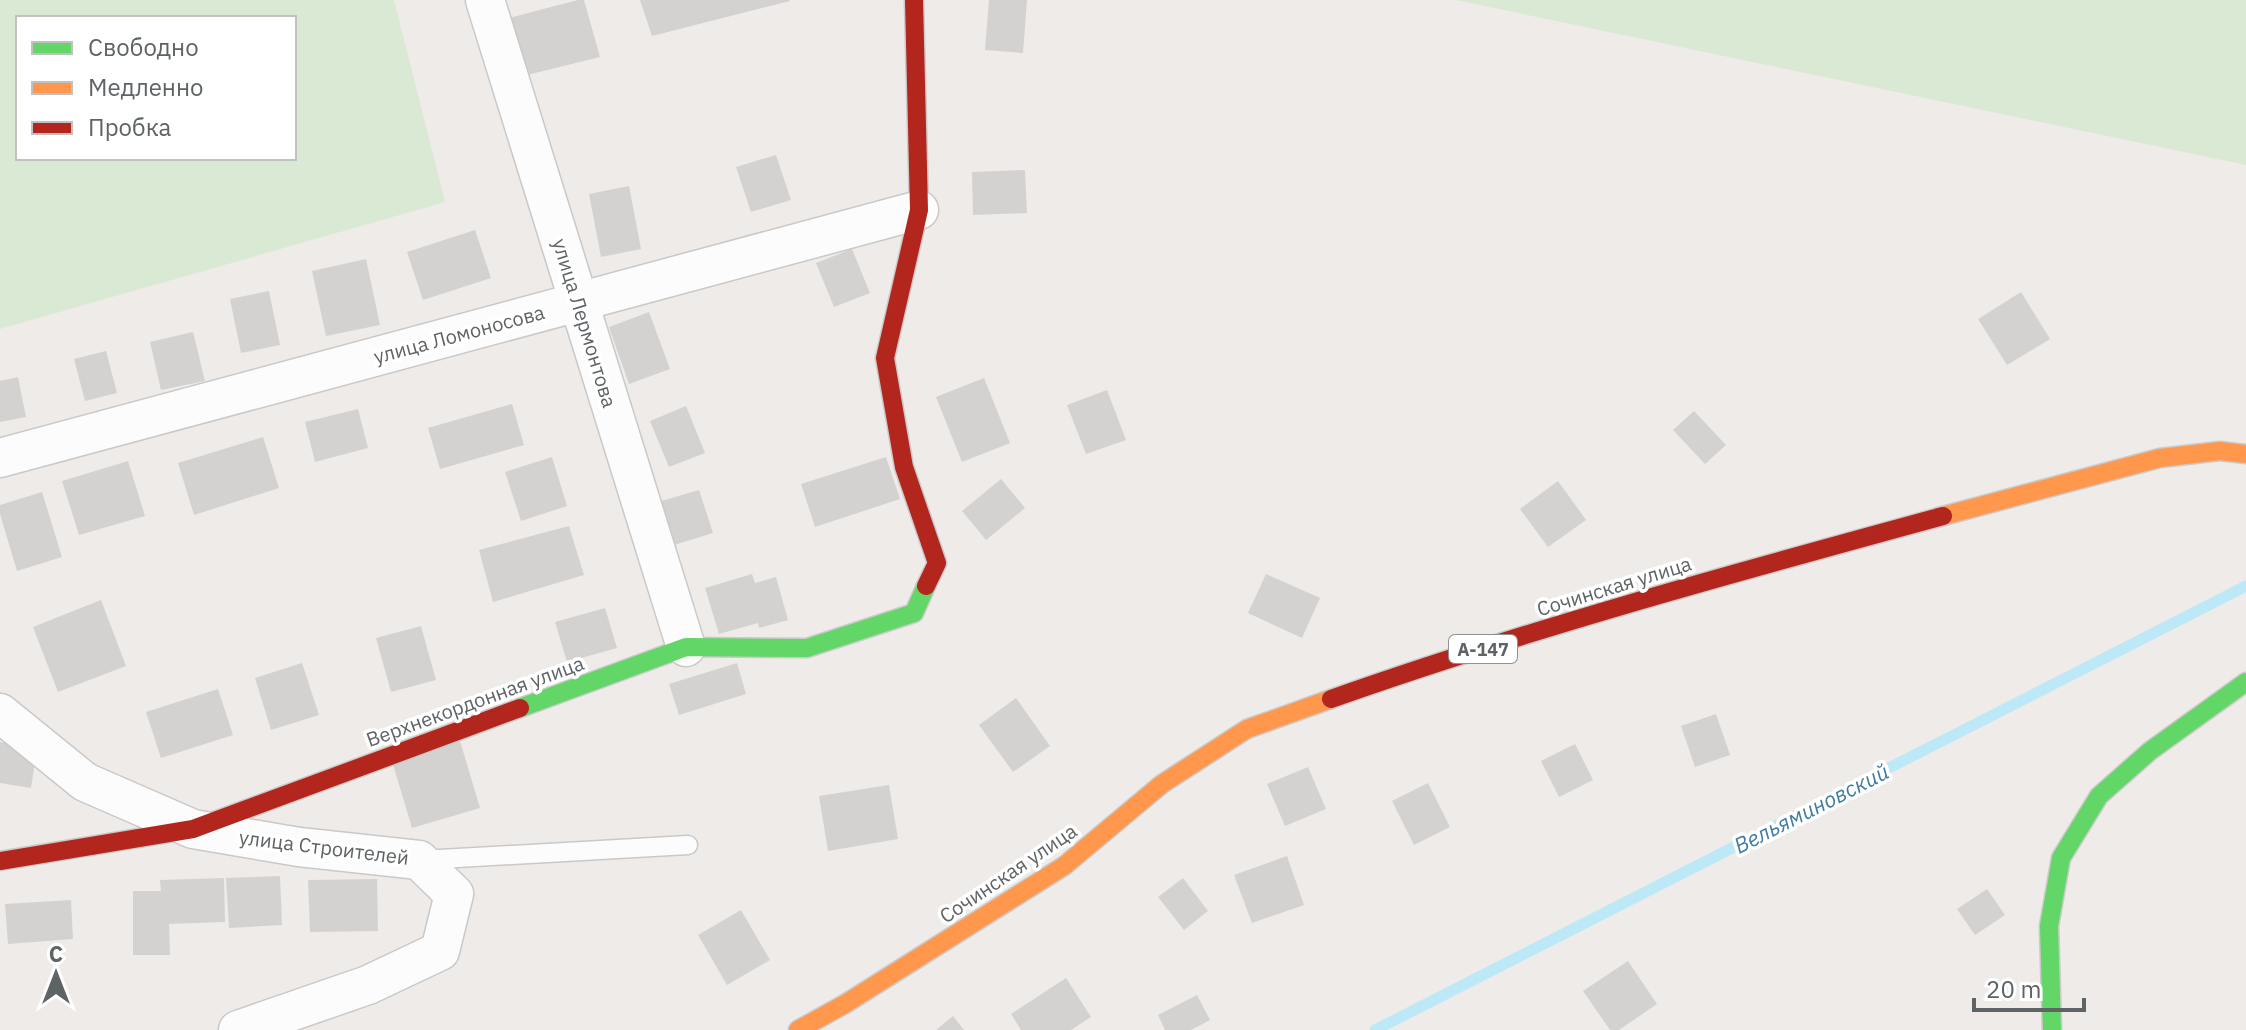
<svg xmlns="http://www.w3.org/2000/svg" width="2246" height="1030" viewBox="0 0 2246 1030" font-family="'IBM Plex Sans',sans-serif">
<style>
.green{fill:#dae9d4;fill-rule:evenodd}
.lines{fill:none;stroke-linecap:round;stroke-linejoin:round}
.stream{stroke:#bde8f7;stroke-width:11}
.building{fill:#d4d2d1}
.lane-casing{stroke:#cac9c8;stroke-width:21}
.street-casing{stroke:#cac9c8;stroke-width:41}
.fast-casing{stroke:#cacaca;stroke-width:21}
.slow-casing{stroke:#cacaca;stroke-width:21}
.jam-casing{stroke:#cacaca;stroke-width:21}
.lane{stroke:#fcfcfc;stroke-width:18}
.street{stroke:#fcfcfc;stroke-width:38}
.fast{stroke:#63d668;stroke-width:18}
.slow{stroke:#ff974d;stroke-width:18}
.jam{stroke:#b3261e;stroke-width:18}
.labels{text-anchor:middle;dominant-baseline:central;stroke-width:7;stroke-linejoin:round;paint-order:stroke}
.shield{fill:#fff;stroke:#8e9294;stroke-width:2}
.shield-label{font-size:18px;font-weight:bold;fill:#5e6366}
.street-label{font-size:20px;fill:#5e6366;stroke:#fff}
.water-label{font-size:22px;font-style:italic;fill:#3f7c9f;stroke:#fff}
</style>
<rect width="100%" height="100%" fill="#eeebe8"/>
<!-- green -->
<path class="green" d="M0 0H394L445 202 0 329ZM294 18V158H18V18Z
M1456 0H2246V165Z"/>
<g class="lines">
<!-- stream -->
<path class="stream" d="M1375 1030 2246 586"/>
</g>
<!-- building -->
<path class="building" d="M578 0H584L600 57 523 76 505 19Z
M640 0H789L790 1 652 36Z
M989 0H1027L1023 53 985 50Z
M776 155 791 200 751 212 736 167Z
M1025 170 1027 213 973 215 972 172Z
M629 186 641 249 601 257 589 194Z
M475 230 491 278 423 300 407 252Z
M852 249 870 293 834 307 816 263Z
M366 259 380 325 326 336 312 271Z
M269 291 280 345 241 353 230 299Z
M2021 292 2050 339 2007 365 1978 319Z
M649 312 670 369 629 384 609 327Z
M193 332 205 381 161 390 150 342Z
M106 351 117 393 85 401 74 359Z
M18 377 26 417 0 422V381Z
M984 378 1010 443 962 462 936 397Z
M1107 390 1126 440 1086 454 1067 405Z
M512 404 524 445 440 469 428 428Z
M686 406 705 453 669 467 650 421Z
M358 409 368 448 315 462 305 422Z
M1694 411 1726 445 1705 464 1673 430Z
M263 437 279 488 194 515 178 463Z
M552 457 567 506 521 521 505 472Z
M886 457 900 499 815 527 801 484Z
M128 461 145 516 79 535 62 481Z
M1001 479 1025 508 986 540 962 511Z
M1558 481 1586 520 1548 547 1520 509Z
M699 490 713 533 671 546 658 502Z
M42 492 62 557 17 571 0 514V505Z
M569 526 584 575 493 602 479 550Z
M752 574 755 583 776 577 788 620 759 628 758 623 719 634 705 588Z
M1266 574 1320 598 1302 638 1248 613Z
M101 600 126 666 58 692 33 627Z
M605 608 617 648 567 662 555 622Z
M421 626 436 680 391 692 376 638Z
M302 663 319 715 271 730 255 678Z
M737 663 746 694 679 715 669 684Z
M218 689 233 735 161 758 146 712Z
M1016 698 1050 746 1013 772 979 725Z
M1716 714 1730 755 1695 767 1681 726Z
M460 741 480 808 412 828 392 761Z
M0 742 37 748 31 788 0 783Z
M1575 744 1593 780 1559 797 1541 761Z
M1308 767 1326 809 1285 826 1267 784Z
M1428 783 1450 827 1414 845 1392 801Z
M889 785 898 839 828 851 819 796Z
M1287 856 1304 905 1252 923 1234 875Z
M280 876 282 925 229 928 226 878Z
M224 878 225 922 169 924 170 955H133V891H161L160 880Z
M1183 878 1208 911 1184 930 1158 897Z
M377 879 378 931 310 932 308 880Z
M1987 889 2005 915 1975 935 1957 909Z
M71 900 73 939 8 944 5 904Z
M741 910 770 960 727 985 698 935Z
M1628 961 1657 1004 1619 1030H1610L1583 991Z
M1066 978 1091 1017 1071 1030H1021L1011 1014Z
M1197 995 1210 1020 1191 1030H1165L1158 1015Z
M953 1016 964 1030H936Z"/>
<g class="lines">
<!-- lane casing -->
<g class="lane-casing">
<path id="lane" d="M422 860 688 845"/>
</g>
<!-- street casing -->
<g class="street-casing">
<path id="street" d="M485 0 686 647
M0 458 919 210
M0 713 85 782 193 829 299 847 419 860 454 894 440 951 368 985 238 1030"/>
</g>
<!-- fast casing -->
<g class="fast-casing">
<path id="fast" d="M520 708 686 647 807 648 914 613 926 586
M2052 1030 2049 926 2061 858 2099 796 2150 751 2246 682"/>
</g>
<!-- slow casing -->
<g class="slow-casing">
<path id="slow" d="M1943 516 2160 458 2220 451 2246 454
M798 1030 845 1004 1064 866 1162 784 1247 729 1331 699"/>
</g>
<!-- jam casing -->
<g class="jam-casing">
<path id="jam" d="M914 0 919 210 885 358 904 467 937 563 926 586
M1331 699C1532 628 1738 572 1943 516
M0 861 193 829 520 708"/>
</g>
<!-- lane -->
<use href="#lane" class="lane"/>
<!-- street -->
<use href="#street" class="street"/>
<!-- fast -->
<use href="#fast" class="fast"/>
<!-- slow -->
<use href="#slow" class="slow"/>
<!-- jam -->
<use href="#jam" class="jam"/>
</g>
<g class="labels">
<!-- shield labels -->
<rect class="shield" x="1449" y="635" width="68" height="28" rx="6"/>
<g class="shield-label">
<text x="1483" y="649">А-147</text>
</g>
<!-- street labels -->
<g class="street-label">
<text transform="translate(585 323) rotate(73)">улица Лермонтова</text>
<text transform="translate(459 334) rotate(-15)">улица Ломоносова</text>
<text transform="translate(1614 586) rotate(-17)">Сочинская улица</text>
<text transform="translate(475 701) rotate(-20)">Верхнекордонная улица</text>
<text transform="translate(324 847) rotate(7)">улица Строителей</text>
<text transform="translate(1008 873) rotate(-34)">Сочинская улица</text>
</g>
<!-- water labels -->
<g class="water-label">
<text transform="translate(1811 808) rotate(-27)">Вельяминовский</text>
</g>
</g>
<!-- legend -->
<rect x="16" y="16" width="280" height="144" fill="#ffffff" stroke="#bfc1c2" stroke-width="2"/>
<rect x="32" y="42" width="40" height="12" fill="#63d668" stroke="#bfc1c2" stroke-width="2"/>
<text x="88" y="56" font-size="24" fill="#5e6366">Свободно</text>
<rect x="32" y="82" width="40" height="12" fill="#ff974d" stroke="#bfc1c2" stroke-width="2"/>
<text x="88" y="96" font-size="24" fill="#5e6366">Медленно</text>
<rect x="32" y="122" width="40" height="12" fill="#b3261e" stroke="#bfc1c2" stroke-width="2"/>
<text x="88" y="136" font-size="24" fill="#5e6366">Пробка</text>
<!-- north arrow -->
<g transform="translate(56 974)" stroke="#ffffff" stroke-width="6" paint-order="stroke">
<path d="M0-6L14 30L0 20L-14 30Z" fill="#5e6366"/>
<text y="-12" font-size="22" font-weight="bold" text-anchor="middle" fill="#5e6366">С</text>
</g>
<!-- scale -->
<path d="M1974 998v12h110v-12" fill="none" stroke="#5e6366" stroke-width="4"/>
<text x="1986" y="998" font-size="24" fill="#5e6366" stroke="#ffffff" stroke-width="6" paint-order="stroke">20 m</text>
</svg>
